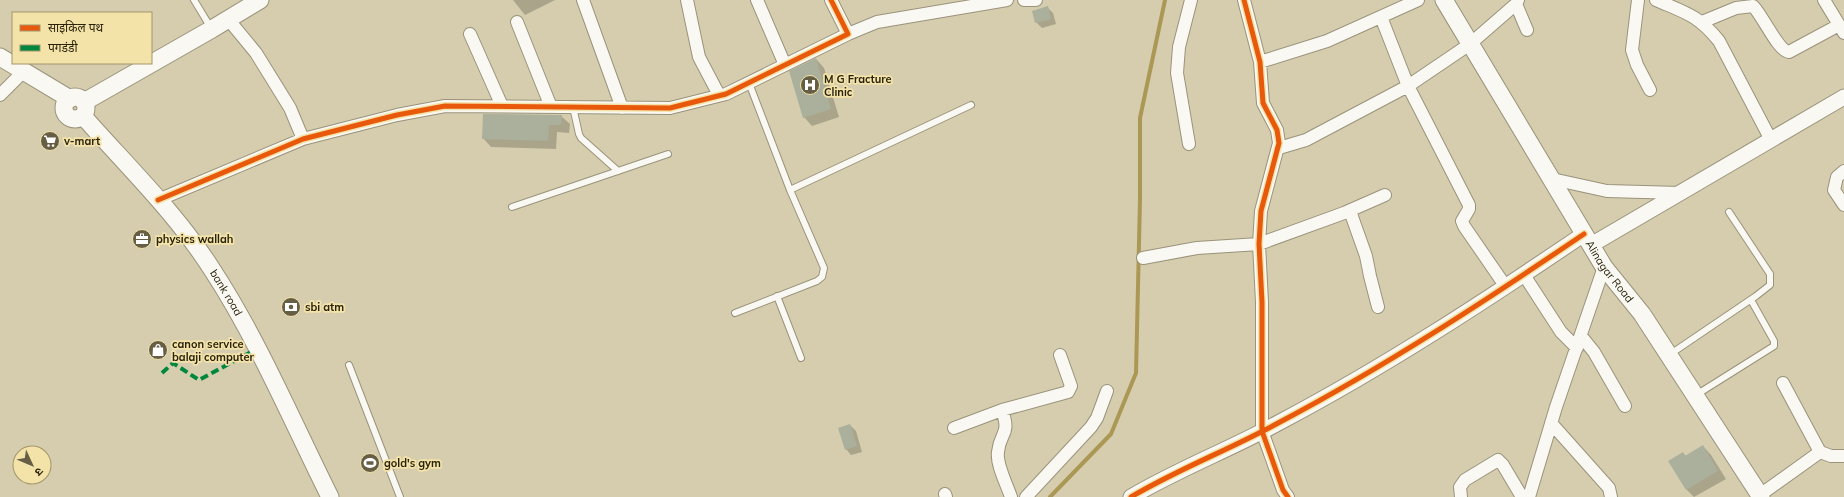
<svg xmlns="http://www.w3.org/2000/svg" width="1844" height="497" viewBox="0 0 1844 497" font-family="Mulish,'Noto Sans Devanagari',sans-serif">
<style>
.shadow{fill:#0003}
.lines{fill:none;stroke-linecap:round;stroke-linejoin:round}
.stream{stroke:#aa9854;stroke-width:4}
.building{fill:#aab09b}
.service-casing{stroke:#9a937b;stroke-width:8}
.minor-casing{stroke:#9a937b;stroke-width:14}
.tertiary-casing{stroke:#9a937b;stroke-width:17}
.secondary-casing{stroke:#9a937b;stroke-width:19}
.service{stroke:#f9f8f3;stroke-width:6}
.minor{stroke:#f9f8f3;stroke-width:12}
.tertiary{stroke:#f9f8f3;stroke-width:15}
.secondary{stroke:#f9f8f3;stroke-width:17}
.quiet{stroke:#00873e;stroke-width:4;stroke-dasharray:8 4;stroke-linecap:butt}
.cycleway-casing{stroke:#f4e3a9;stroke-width:8}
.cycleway{stroke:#e8590c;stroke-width:5}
.labels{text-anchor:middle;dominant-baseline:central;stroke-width:3.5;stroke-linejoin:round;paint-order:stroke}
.poi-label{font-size:11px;font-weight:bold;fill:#2a230c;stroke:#f4e3a9;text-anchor:start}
.street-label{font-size:11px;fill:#2a230c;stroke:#f4e3a9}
</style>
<rect width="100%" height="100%" fill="#d5cdae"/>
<!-- shadow -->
<path class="shadow" d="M513 0H555L525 15Z
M1048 8 1053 13 1056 24 1042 28 1036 22Z
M816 59 824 68 839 117 812 126 804 117Z
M561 116 570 124 569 133 557 132 556 149 491 147 483 138Z
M850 425 856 431 862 452 851 455 846 449Z
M1703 446 1711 455 1726 479 1694 497 1687 490 1683 453 1686 456Z"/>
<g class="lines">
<!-- stream -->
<path class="stream" d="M1050 497 1111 434 1136 373 1140 199V118L1165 0"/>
</g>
<!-- building -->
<path class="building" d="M1048 6 1051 19 1035 23 1032 11Z
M816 58 831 109 803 118 789 71Z
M483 114 562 115 561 125H549L548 141 482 139Z
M850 424 857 446 845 450 838 428Z
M1703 445 1718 471 1686 490 1668 461 1683 452 1685 456Z"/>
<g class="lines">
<!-- service casing -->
<g class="service-casing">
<path id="service" d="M194 0 211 28
M573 107 579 134 581 138 618 171
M790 190 971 105
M512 207 668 154
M777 296 801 358
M735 313 817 281 822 277 824 268 790 190 749 83
M1669 355 1756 296 1770 285V274L1729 212
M349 365 400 497
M1696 395 1774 346V341L1751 300"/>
</g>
<!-- minor casing -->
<g class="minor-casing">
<path id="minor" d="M583 0 622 108
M687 0 699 57 719 95
M757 0 785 65
M1024 0H1036
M1244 0 1260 62 1263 103 1277 130 1279 143 1261 211 1259 244 1262 302V431L1283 490 1288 497
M1518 0 1516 4 1527 30
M1638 0 1632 50 1637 65 1650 90
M1656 0C1686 13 1698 15 1719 41L1771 140
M1824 0 1844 33
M1381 17 1408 86 1469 205V209L1462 221 1464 226 1506 287
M228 19 256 53 290 108 303 139
M517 22 551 107
M1702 22 1736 8 1753 6C1763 16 1778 51 1789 52L1839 25
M470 34 502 106
M848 34 877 22 1007 0
M1260 62 1327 41 1418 0
M0 95 24 71
M1189 144 1177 73 1179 47 1191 0
M1279 148 1306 140 1408 86 1470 44 1516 4
M1844 171 1837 177 1834 190 1844 205
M1552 179 1607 191 1680 193
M158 200 303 139 397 115 445 106 670 108 726 94 848 34 831 0
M1350 211 1366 256 1370 276 1378 307
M1143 258 1197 248 1259 244 1344 213 1385 195
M1524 275 1561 332 1577 348
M1581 336 1594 352 1625 406
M1783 383 1820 452
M1002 410C1011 436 1000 431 998 452 996 464 1007 485 1011 497
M1551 423 1609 488 1611 497
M954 428 1002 410 1068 392 1071 386 1060 355
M945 494 946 497
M1760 495 1820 452 1831 456H1844
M1026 497 1091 427 1097 418 1107 391
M1461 497 1460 487 1465 480 1498 460 1503 465 1522 497
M1529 497 1556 407 1604 267"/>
</g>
<!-- tertiary casing -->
<g class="tertiary-casing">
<path id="tertiary" d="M1591 245 1844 97
M1131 497C1178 469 1231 449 1280 422 1386 366 1485 301 1584 234"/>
</g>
<!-- secondary casing -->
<g class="secondary-casing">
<g id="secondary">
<path id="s1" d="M1444 0 1604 267 1642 314 1761 497"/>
<path d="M0 57 70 99"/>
<circle cx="75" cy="108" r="11"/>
<path d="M84 102 212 29 260 0"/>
<path id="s2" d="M83 116C127 166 177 214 213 271 258 340 293 423 330 497"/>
</g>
</g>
<!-- service -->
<use href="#service" class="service"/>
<!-- minor -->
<use href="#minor" class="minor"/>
<!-- tertiary -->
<use href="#tertiary" class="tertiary"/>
<!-- secondary -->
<use href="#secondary" class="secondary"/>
<!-- quiet -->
<path class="quiet" d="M162 373 173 363 199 380 251 352"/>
<!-- cycleway casing -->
<g class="cycleway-casing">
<path id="cycleway" d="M1244 0 1260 62 1263 103 1277 130 1279 143 1261 211 1259 244 1262 302V431L1283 490 1288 497
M158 200 303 139 397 115 445 106 670 108 726 94 848 34 831 0
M1131 497C1178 469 1231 449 1280 422 1386 366 1485 301 1584 234"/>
</g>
<!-- cycleway -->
<use href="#cycleway" class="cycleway"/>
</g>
<!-- icons -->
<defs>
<g id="hospital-disc" transform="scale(1)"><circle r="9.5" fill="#665e45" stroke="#f4e3a9"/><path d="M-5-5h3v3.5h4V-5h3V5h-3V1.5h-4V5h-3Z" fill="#fff"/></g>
<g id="supermarket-disc" transform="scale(1)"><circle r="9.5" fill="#665e45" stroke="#f4e3a9"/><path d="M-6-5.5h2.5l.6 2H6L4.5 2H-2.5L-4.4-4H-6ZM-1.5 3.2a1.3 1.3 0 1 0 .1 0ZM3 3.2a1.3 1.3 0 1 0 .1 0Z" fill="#fff"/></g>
<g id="office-disc" transform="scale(1)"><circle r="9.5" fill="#665e45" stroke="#f4e3a9"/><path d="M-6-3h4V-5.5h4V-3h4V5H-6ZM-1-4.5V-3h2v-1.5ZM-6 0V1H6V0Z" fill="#fff"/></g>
<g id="bank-disc" transform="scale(1)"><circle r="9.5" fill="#665e45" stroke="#f4e3a9"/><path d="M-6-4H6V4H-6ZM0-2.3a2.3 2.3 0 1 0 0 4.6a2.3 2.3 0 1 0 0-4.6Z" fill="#fff"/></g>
<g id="shop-disc" transform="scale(1)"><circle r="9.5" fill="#665e45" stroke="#f4e3a9"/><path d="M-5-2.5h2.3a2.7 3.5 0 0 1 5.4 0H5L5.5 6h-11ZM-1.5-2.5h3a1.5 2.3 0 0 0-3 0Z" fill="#fff"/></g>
<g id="stadium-disc" transform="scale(1)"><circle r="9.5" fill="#665e45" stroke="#f4e3a9"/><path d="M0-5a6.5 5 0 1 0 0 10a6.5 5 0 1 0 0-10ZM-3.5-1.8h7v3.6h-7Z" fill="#fff"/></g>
</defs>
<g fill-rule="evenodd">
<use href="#hospital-disc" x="810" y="85"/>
<use href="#supermarket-disc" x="50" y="141"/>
<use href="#office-disc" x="142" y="239"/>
<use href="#bank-disc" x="291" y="307"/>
<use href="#shop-disc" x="158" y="350"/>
<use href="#stadium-disc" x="370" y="463"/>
</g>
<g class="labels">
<!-- poi labels -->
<g class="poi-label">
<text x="824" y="79">M G Fracture<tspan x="824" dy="13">Clinic</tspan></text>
<text x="64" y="141">v-mart</text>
<text x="156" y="239">physics wallah</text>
<text x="305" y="307">sbi atm</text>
<text x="172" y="344">canon service<tspan x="172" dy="13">balaji computer</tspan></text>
<text x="384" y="463">gold's gym</text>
</g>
<!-- street labels -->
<g class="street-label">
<text stroke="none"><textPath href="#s1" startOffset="318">Alinagar Road</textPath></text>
<text stroke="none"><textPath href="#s2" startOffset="228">bank road</textPath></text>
</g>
</g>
<!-- legend -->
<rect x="12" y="12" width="140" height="52" fill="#f4e3a9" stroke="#a3966a"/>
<rect x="20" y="25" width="20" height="6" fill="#e8590c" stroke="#a3966a"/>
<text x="48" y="32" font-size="12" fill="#2a230c">साइकिल पथ</text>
<rect x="20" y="45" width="20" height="6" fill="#00873e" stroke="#a3966a"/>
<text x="48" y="52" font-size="12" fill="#2a230c">पगडंडी</text>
<!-- north arrow -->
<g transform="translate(32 465) rotate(134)"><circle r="19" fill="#f4e3a9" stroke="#a3966a"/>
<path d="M0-3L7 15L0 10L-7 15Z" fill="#665e45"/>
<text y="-6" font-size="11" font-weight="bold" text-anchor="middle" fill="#2a230c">उ</text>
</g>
</svg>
